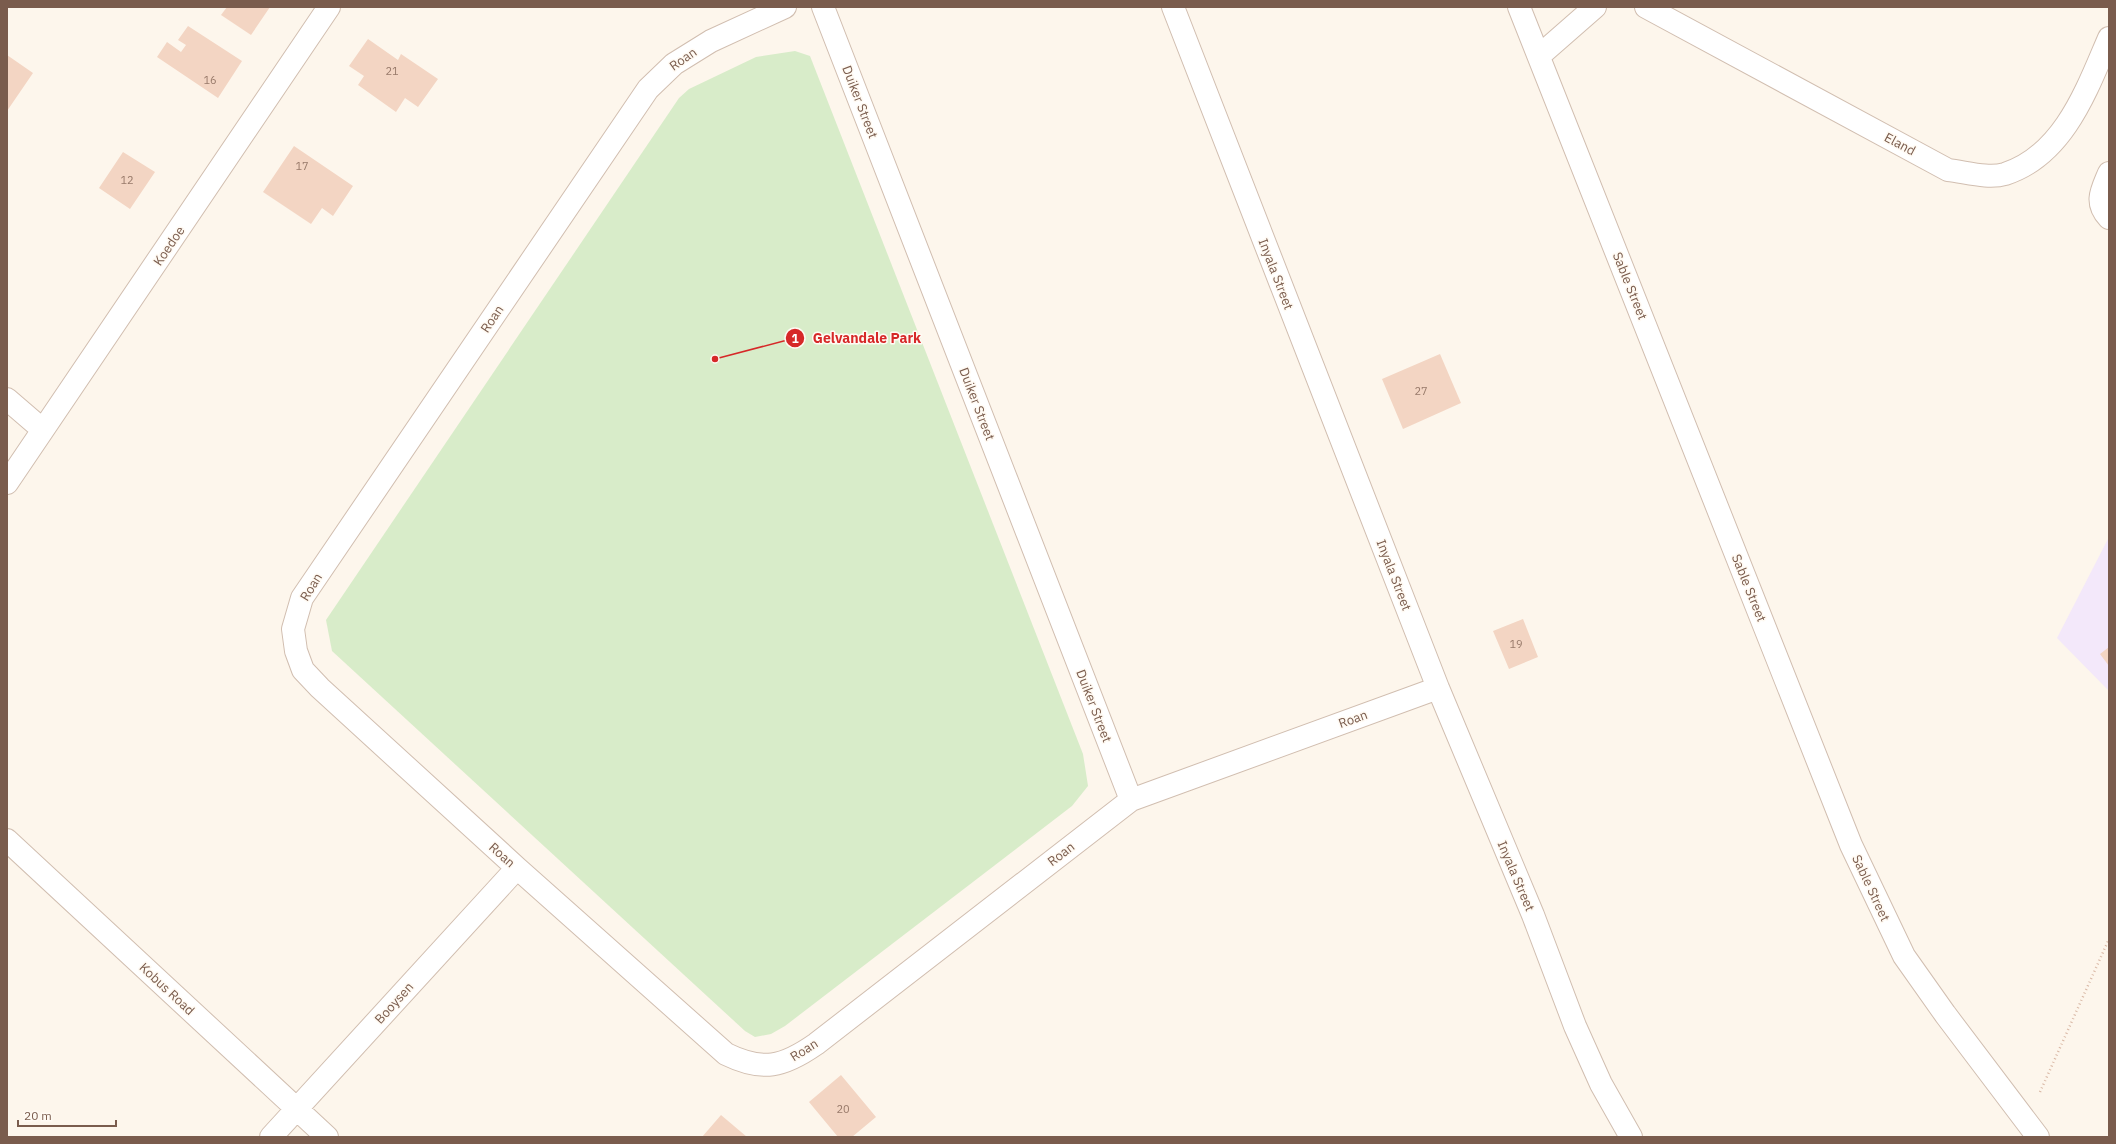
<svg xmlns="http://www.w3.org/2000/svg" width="2116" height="1144" viewBox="0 0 2116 1144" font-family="'IBM Plex Sans',sans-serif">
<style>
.education{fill:#f3e8fa}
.green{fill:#d8ecc9}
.building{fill:#f3d5c3}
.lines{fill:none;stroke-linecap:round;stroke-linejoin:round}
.minor-casing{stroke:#d1beb0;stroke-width:24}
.path{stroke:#d9b8a5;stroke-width:2.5;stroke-dasharray:1 3;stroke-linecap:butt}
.minor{stroke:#fff;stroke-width:22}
.labels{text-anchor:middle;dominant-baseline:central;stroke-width:3;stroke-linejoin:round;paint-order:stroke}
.number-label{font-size:11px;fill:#987a6a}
.street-label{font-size:13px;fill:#7a5c4d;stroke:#fffaf3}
.leader{fill:none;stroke:#d62828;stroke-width:1.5}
.callout-dot{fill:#d62828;stroke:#fffaf3;stroke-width:1.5}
.mark-label{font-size:12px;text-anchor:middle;font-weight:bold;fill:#fff}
.callout-label{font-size:14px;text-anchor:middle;font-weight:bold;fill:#d62828;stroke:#fffaf3;stroke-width:3;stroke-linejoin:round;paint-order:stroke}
</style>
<rect width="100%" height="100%" fill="#fdf6ec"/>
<!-- education -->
<path class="education" d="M2109 537V691L2057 638Z"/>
<!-- green -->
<path class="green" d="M795 51 810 56 1083 754 1088 786 1072 806 785 1026 771 1034 755 1037 745 1031 332 651 326 620 679 98 689 89 756 57Z"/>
<!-- building -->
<path class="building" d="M227 7H270L251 35 221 15Z
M188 26 242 61 218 98 157 57 167 42 181 52 186 45 178 40Z
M368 39 398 60 401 54 438 79 418 107 405 98 396 112 358 85 364 76 349 66Z
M7 55 33 73 7 111Z
M294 146 353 186 333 216 322 208 311 224 263 192Z
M123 152 155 172 130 209 99 188Z
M1440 354 1461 403 1403 429 1382 379Z
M1523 619 1538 657 1509 669 1493 631Z
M2109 647V666L2100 654Z
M841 1075 876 1117 852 1137H838L809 1102Z
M721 1115 747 1137H702Z"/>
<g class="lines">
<!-- minor casing -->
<g class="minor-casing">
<path id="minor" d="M785 7 711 41 674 64 648 89 302 598 293 629 296 651 303 670 320 688 517 868 726 1054C763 1072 783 1067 816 1044L1131 800 1438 688
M823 7 1131 800
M1173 7 1438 688 1533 915 1575 1026 1601 1084 1631 1137
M1519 7 1851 845 1904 956 1945 1014 2038 1137
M1646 7 1948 170C1966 172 1988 179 2005 174 2064 155 2087 89 2109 38
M1539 56 1595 7
M2109 173C2102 190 2094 202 2109 218
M7 399 43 430
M7 483 329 7
M7 840 327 1137
M271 1137 517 868"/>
</g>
<!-- path -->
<path class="path" d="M2040 1092 2109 939"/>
<!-- minor -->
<use href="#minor" class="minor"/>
</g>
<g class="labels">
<!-- number labels -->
<g class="number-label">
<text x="392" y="71">21</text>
<text x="210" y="80">16</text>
<text x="302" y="166">17</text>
<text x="127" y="180">12</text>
<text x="1421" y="391">27</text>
<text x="1516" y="644">19</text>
<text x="843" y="1109">20</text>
</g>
<!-- street labels -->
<g class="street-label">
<text transform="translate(683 59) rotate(-35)">Roan</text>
<text transform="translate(860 102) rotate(69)">Duiker Street</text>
<text transform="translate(1900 144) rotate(28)">Eland</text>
<text transform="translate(169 246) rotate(-56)">Koedoe</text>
<text transform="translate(1276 274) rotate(69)">Inyala Street</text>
<text transform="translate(1630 286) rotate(68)">Sable Street</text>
<text transform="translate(492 319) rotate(-56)">Roan</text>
<text transform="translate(977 404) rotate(69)">Duiker Street</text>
<text transform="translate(1394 575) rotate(69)">Inyala Street</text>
<text transform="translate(311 587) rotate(-59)">Roan</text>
<text transform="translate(1749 588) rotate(68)">Sable Street</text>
<text transform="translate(1094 706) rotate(69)">Duiker Street</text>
<text transform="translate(1353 719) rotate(-20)">Roan</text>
<text transform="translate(1061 854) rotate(-38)">Roan</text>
<text transform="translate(502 855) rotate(42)">Roan</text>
<text transform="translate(1516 876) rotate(67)">Inyala Street</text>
<text transform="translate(1871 888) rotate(65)">Sable Street</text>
<text transform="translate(167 989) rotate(43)">Kobus Road</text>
<text transform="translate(394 1003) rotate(-48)">Booysen</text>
<text transform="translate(804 1050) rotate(-32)">Roan</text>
</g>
</g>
<!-- callouts -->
<path class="leader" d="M715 359L795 338"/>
<g class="callout-dot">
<circle cx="715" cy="359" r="4"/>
<circle cx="795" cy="338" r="10"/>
</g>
<g class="mark-label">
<text x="795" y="343">1</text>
</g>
<g class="callout-label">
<text x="867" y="343">Gelvandale Park</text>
</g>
<!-- border -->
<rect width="2116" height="1144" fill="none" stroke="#7a5c4d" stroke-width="16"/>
<!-- scale -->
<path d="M18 1120v6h98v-6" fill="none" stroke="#7a5c4d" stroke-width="2"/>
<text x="24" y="1120" font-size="12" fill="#7a5c4d" stroke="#fffaf3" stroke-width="3" paint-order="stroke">20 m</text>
</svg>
